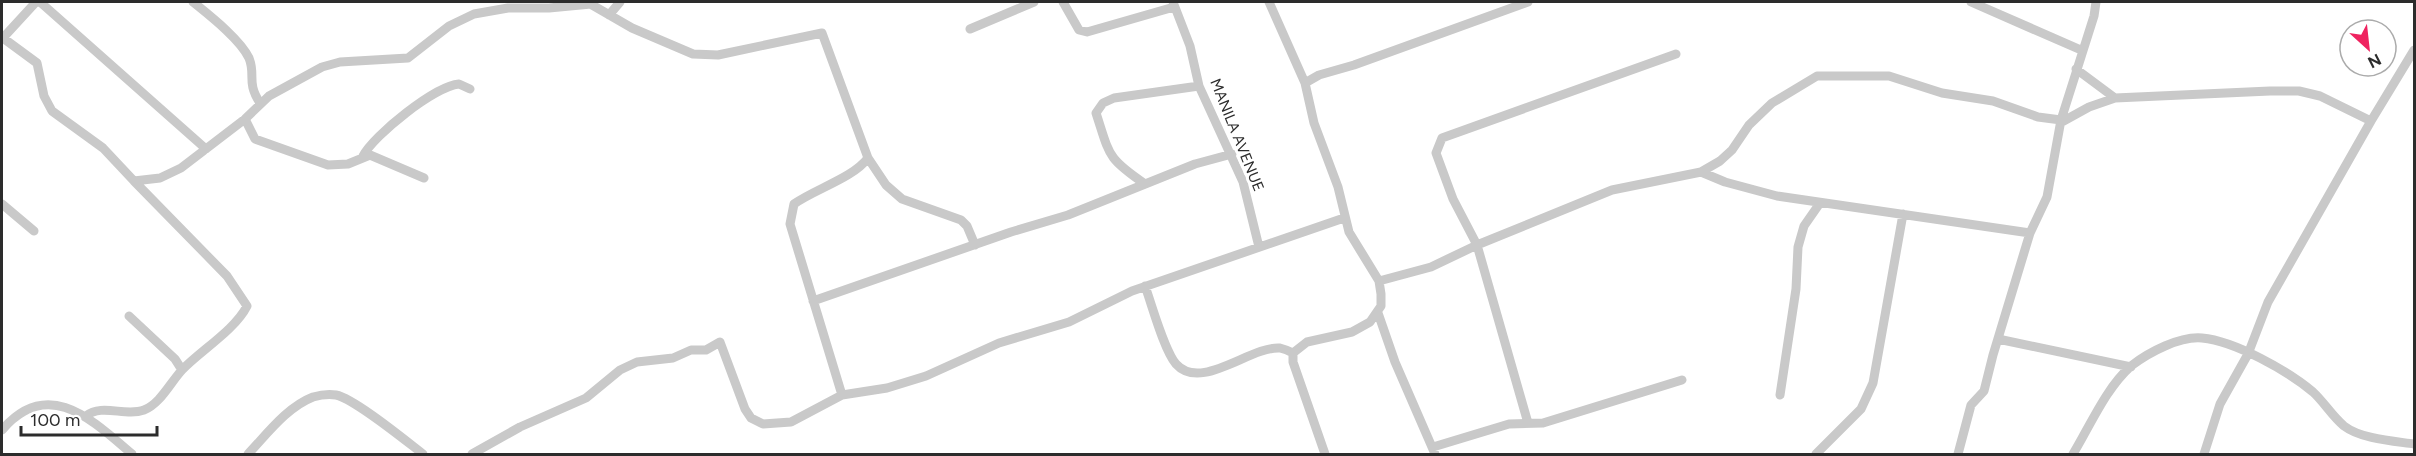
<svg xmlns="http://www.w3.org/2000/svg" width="2416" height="456" viewBox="0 0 2416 456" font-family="Figtree,sans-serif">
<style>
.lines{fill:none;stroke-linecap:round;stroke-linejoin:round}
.minor{stroke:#c9c9c9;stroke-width:9}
.labels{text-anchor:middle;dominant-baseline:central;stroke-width:6;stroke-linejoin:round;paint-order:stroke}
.street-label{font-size:15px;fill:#2c2c2c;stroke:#fff}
</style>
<rect width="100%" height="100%" fill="#fff"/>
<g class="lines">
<!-- minor -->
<path class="minor" d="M40 2 206 149
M193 2C209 15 240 39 249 58 256 75 246 82 260 103
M587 2 632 28 693 54 718 55 822 33 868 158C853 178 815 189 794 204L790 224 842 395
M1063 2 1079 30 1087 32 1174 7
M1173 2 1190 46 1199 86 1243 182 1259 247
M1269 2 1305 83 1314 123 1338 187 1349 232 1379 281 1381 294V306L1370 322 1352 332 1307 342 1293 353V362L1325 454
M1971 2 2081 50
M609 15 620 2
M970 29 1034 2
M3 38 37 63 44 96 52 111 103 148 134 181 160 178 181 168 245 119 269 96 322 67 340 62 408 58 449 26 474 14 508 8H549L591 4
M2 39 36 2
M2076 69 2115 98
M1305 83 1319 75 1354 65 1528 2
M245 119 255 139 328 165 348 164 370 155 424 178
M2060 123 2089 107 2115 98 2270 91H2299L2320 96 2371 121 2414 50
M363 156C374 135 435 86 459 84L470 89
M868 158 886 185 902 199 961 220 967 226 975 245
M1701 172 1725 182 1777 196 2030 233
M1145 184C1107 158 1110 156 1096 113L1103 103 1114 98 1199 86
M2 204 34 231
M1379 281 1431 267 1477 245 1612 190 1701 172 1720 161 1732 150 1749 125 1772 103 1817 76H1889L1942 93 1993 101 2038 117 2061 120
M1145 286C1152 305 1164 350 1176 364 1201 392 1250 346 1280 348 1284 349 1289 351 1293 353
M813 301 1011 232 1068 215 1195 164 1232 154
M1378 313 1395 362 1435 454
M129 316 175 359 182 370
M1998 339 2131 367
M1780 395 1796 289 1798 247 1804 226 1820 203
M86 416C102 403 125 417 144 410 160 404 170 383 182 370 200 351 235 330 247 306L227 276 134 181
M1528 423 1477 245 1453 199 1436 153 1442 138 1676 54
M2 430C48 376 92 420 132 454
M1433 447 1509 424 1543 423 1682 380
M248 454C267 434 287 407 313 397 320 395 329 394 336 395 355 399 406 441 423 454
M472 454 520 427 586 398 620 370 637 362 673 358 691 350H706L720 342 745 409 751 418 763 424 791 422 842 395 887 388 926 376 999 343 1069 322 1132 291 1344 218
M1816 454 1861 409 1873 383 1903 214
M1958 454 1971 405 1984 391 1993 355 2030 233 2047 197 2061 120 2094 16 2096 2
M2073 454C2090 426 2106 388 2131 366 2149 352 2180 336 2202 338 2235 341 2288 371 2313 392 2324 402 2332 416 2344 426 2361 439 2393 441 2414 444
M2204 454 2220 404 2248 354 2268 302 2371 121"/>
</g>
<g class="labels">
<!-- street labels -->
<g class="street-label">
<text transform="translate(1237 135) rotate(68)">MANILA AVENUE</text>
</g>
</g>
<!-- border -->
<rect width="2416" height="456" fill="none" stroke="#2c2c2c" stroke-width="6"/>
<!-- north arrow -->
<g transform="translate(2368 48) rotate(153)"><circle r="28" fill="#ffffff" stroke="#ababab" stroke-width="1.5"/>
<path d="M0-4.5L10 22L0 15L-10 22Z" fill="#ef225f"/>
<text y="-9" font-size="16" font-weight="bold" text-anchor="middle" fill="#2c2c2c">N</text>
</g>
<!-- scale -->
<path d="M21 426v9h136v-9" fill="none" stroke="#2c2c2c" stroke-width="3"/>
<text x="30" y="426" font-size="18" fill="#2c2c2c" stroke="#ffffff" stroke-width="4.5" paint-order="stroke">100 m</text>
</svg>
